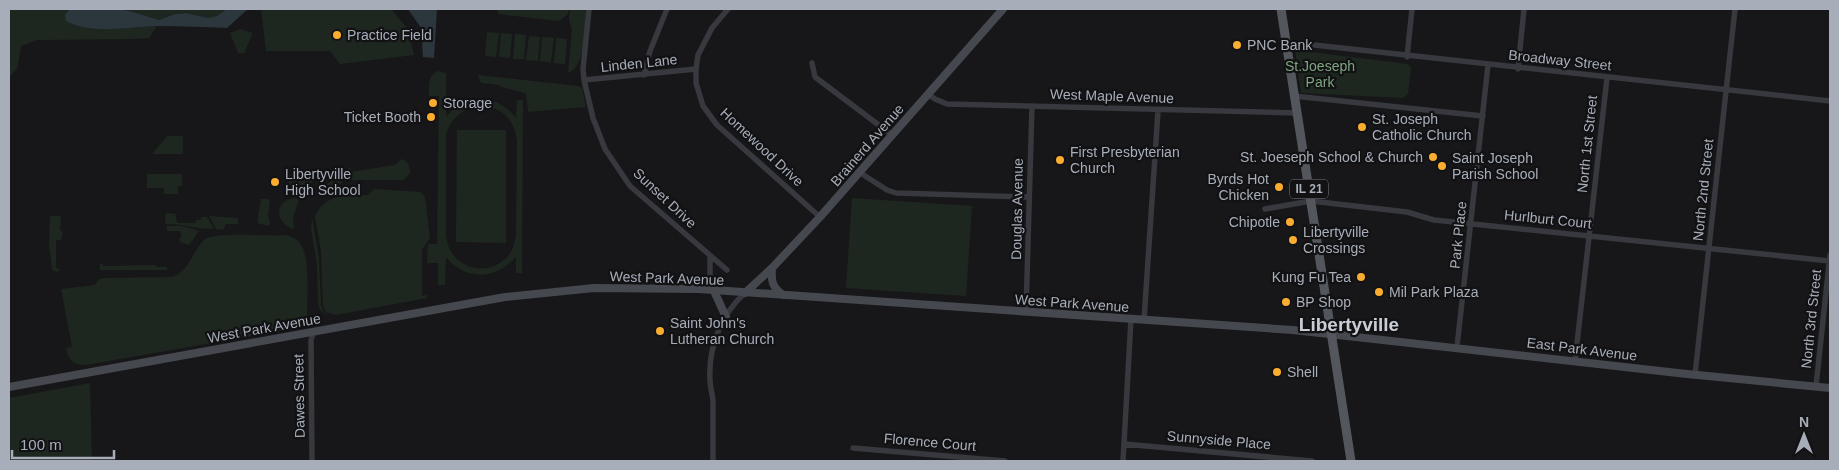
<svg xmlns="http://www.w3.org/2000/svg" width="1839" height="470" viewBox="0 0 1839 470" font-family="Helvetica,sans-serif">
<style>
.green{fill:#1e271f;fill-rule:evenodd}
.water{fill:#2c363d}
.lines{fill:none;stroke-linecap:round;stroke-linejoin:round}
.street{stroke:#37393e;stroke-width:5.5}
.secondary{stroke:#45484e;stroke-width:8}
.primary{stroke:#53565d;stroke-width:9}
.poi-dot{fill:#faad2e;stroke:#121214;stroke-width:2}
.labels{text-anchor:middle;dominant-baseline:central;stroke-width:4.5;stroke-linejoin:round;paint-order:stroke}
.shield{fill:#121214;stroke:#7b7f88;stroke-width:1}
.shield-label{font-size:12px;font-weight:bold;fill:#a8aeb9}
.poi-label{font-size:14px;fill:#a8aeb9;stroke:#121214;text-anchor:start}
.street-label{font-size:14px;fill:#a8aeb9;stroke:#121214}
.park-label{font-size:14px;fill:#7ea57f;stroke:#121214}
.district-label{font-size:19px;font-weight:bold;fill:#c9cdd5;stroke:#121214}
</style>
<rect width="100%" height="100%" fill="#171719"/>
<!-- green -->
<path class="green" d="M9 9H70L66 21C90 34 130 27 157 26L149 38 135 39 37 40 21 46 17 69 9 77Z
M116 9H227V10L217 16 208 18 186 13 175 14 159 20 130 11Z
M261 9H391L408 29 414 55 340 64 330 51H266Z
M498 9H569L568 14 559 21 498 14Z
M570 9H586C585 26 586 67 568 73L572 30 569 20Z
M240 29 253 33 244 53H238L230 33Z
M487 32 499 33 496 57 485 56Z
M501 33 512 34 510 58 499 57Z
M515 34 526 35 524 59H513Z
M529 36 540 37 538 61 526 60Z
M542 37 554 38 551 62 540 61Z
M556 38 567 39 565 64 554 63Z
M1295 50 1408 64 1411 68 1408 94 1403 98 1301 93Z
M437 71 446 73V117C467 93 496 93 516 118L517 100H523L522 273H516V257C496 280 465 281 446 257L445 285H438V263H427L428 244H437L439 96H429C429 86 427 77 437 71ZM476 106C498 104 515 118 517 141L516 234C513 280 449 280 446 234V135C450 120 460 110 476 106Z
M478 75 578 86 582 88 586 107 528 112 526 93 501 87 499 85 481 83Z
M457 130H506V243L456 242Z
M167 136H183V154H152Z
M401 159C408 161 410 166 410 173L404 180H345L330 190 326 185 350 167 351 172 395 165Z
M147 174H182V186H178V194H164V188H147Z
M289 175H312V182L307 185 291 187 289 184Z
M374 189 421 192 425 197 430 238 422 250V296L427 295V298L336 315 326 312 323 306 321 251 315 216C326 193 346 196 368 195Z
M294 198 299 200 293 217 294 228 292 229C275 221 274 202 294 198Z
M852 198 972 206 966 296 846 288Z
M261 199H268L270 200 268 215 270 224 268 226 257 223Z
M166 213 177 214 175 215 177 222 179 223H195L197 220H201V217H207L214 229C197 229 182 224 165 224Z
M50 216H61L60 230 64 233 62 234 61 240H56V268L61 269 57 272 52 270 49 243Z
M209 216 238 218V224H226L223 230 216 229Z
M312 218 319 258 321 305 323 311 329 317 320 310 318 304 317 264 311 229Z
M167 226H182L199 231 189 245 180 242V237L182 236 180 231H167Z
M285 235C290 236 295 238 299 242 311 254 307 300 307 317L303 325 292 329 86 365C74 366 68 359 66 348L72 347 61 289 95 285 99 279 105 278 172 277C190 271 191 253 204 240 214 231 268 237 285 235Z
M100 264H103V266L156 265 157 267H167V270H100Z
M90 383 92 461H9V398Z"/>
<!-- water -->
<path class="water" d="M70 9H116L130 11 159 20 175 14 186 13 208 18 217 16 227 9H248L227 28C204 27 181 26 157 26 128 27 92 35 66 21L65 15Z
M408 9H437L434 58 423 57 421 28Z"/>
<g class="lines">
<!-- street -->
<path class="street" d="M589 9 583 69 584 80 593 118 605 149 630 186 727 270
M728 9 712 28 698 55 696 69V83L703 106 717 125 820 217
M1286 45 1305 44 1830 101
M1407 57 1412 9
M812 63 815 77 892 135
M1518 69 1524 9
M644 75 650 51 667 9
M584 80 696 69
M928 94 935 99 947 104 1297 113
M1294 96 1483 116
M859 172 887 190 896 193 1029 197
M1265 209 1311 201 1407 212 1434 220 1830 261
M710 256V276L714 291
M1026 312 1032 106
M1144 320 1158 111
M1457 347 1488 65
M1575 361 1607 78
M1695 375 1735 9
M1816 386 1830 255
M1124 444 1312 461
M853 448 1005 461
M312 461 311 340 314 331
M713 461C713 442 713 422 713 403 713 395 710 388 710 380 708 348 721 314 745 293
M1123 461 1131 319"/>
<!-- secondary -->
<path class="secondary" d="M772 268C771 281 772 287 783 295
M714 291 726 317
M745 293 772 268 820 217 1003 9
M9 387 505 297 594 288 699 289 1293 330 1687 374 1830 388"/>
<!-- primary -->
<path class="primary" d="M1281 9 1351 461"/>
</g>
<!-- markers -->
<g class="poi-dot">
<circle cx="337" cy="35" r="5"/>
<circle cx="1237" cy="45" r="5"/>
<circle cx="433" cy="103" r="5"/>
<circle cx="431" cy="117" r="5"/>
<circle cx="1362" cy="127" r="5"/>
<circle cx="1433" cy="157" r="5"/>
<circle cx="1060" cy="160" r="5"/>
<circle cx="1442" cy="166" r="5"/>
<circle cx="275" cy="182" r="5"/>
<circle cx="1279" cy="187" r="5"/>
<circle cx="1290" cy="222" r="5"/>
<circle cx="1293" cy="240" r="5"/>
<circle cx="1361" cy="277" r="5"/>
<circle cx="1379" cy="292" r="5"/>
<circle cx="1286" cy="302" r="5"/>
<circle cx="660" cy="331" r="5"/>
<circle cx="1277" cy="372" r="5"/>
</g>
<g class="labels">
<!-- shield labels -->
<rect class="shield" x="1290" y="179.5" width="38" height="19" rx="4"/>
<g class="shield-label">
<text x="1309" y="189">IL 21</text>
</g>
<!-- poi labels -->
<g class="poi-label">
<text x="347" y="35">Practice Field</text>
<text x="1247" y="45">PNC Bank</text>
<text x="443" y="103">Storage</text>
<text x="421" y="117" text-anchor="end">Ticket Booth</text>
<text x="1372" y="119">St. Joseph<tspan x="1372" dy="16">Catholic Church</tspan></text>
<text x="1070" y="152">First Presbyterian<tspan x="1070" dy="16">Church</tspan></text>
<text x="1423" y="157" text-anchor="end">St. Joeseph School &amp; Church</text>
<text x="1452" y="158">Saint Joseph<tspan x="1452" dy="16">Parish School</tspan></text>
<text x="285" y="174">Libertyville<tspan x="285" dy="16">High School</tspan></text>
<text x="1269" y="179" text-anchor="end">Byrds Hot<tspan x="1269" dy="16">Chicken</tspan></text>
<text x="1280" y="222" text-anchor="end">Chipotle</text>
<text x="1303" y="232">Libertyville<tspan x="1303" dy="16">Crossings</tspan></text>
<text x="1351" y="277" text-anchor="end">Kung Fu Tea</text>
<text x="1389" y="292">Mil Park Plaza</text>
<text x="1296" y="302">BP Shop</text>
<text x="670" y="323">Saint John's<tspan x="670" dy="16">Lutheran Church</tspan></text>
<text x="1287" y="372">Shell</text>
</g>
<!-- street labels -->
<g class="street-label">
<text transform="translate(1560 60) rotate(6)">Broadway Street</text>
<text transform="translate(639 63) rotate(-6)">Linden Lane</text>
<text transform="translate(1112 96) rotate(2)">West Maple Avenue</text>
<text transform="translate(1587 144) rotate(-84)">North 1st Street</text>
<text transform="translate(867 145) rotate(-49)">Brainerd Avenue</text>
<text transform="translate(762 147) rotate(43)">Homewood Drive</text>
<text transform="translate(1703 190) rotate(-84)">North 2nd Street</text>
<text transform="translate(665 198) rotate(43)">Sunset Drive</text>
<text transform="translate(1017 209) rotate(-89)">Douglas Avenue</text>
<text transform="translate(1548 219) rotate(6)">Hurlburt Court</text>
<text transform="translate(1458 235) rotate(-84)">Park Place</text>
<text transform="translate(667 278) rotate(2)">West Park Avenue</text>
<text transform="translate(1072 303) rotate(4)">West Park Avenue</text>
<text transform="translate(1811 319) rotate(-84)">North 3rd Street</text>
<text transform="translate(264 328) rotate(-10)">West Park Avenue</text>
<text transform="translate(1582 349) rotate(7)">East Park Avenue</text>
<text transform="translate(299 396) rotate(-91)">Dawes Street</text>
<text transform="translate(1219 440) rotate(5)">Sunnyside Place</text>
<text transform="translate(930 442) rotate(5)">Florence Court</text>
</g>
<!-- park labels -->
<g class="park-label">
<text x="1320" y="66">St.Joeseph<tspan x="1320" dy="16">Park</tspan></text>
</g>
<!-- district labels -->
<g class="district-label">
<text x="1349" y="324">Libertyville</text>
</g>
</g>
<!-- border -->
<rect width="1839" height="470" fill="none" stroke="#a8aeb9" stroke-width="20"/>
<!-- north arrow -->
<g transform="translate(1804 435)" stroke="#121214" stroke-width="4" paint-order="stroke">
<path d="M0-4L9 19L0 12L-9 19Z" fill="#a8aeb9"/>
<text y="-8" font-size="14" font-weight="bold" text-anchor="middle" fill="#a8aeb9">N</text>
</g>
<!-- scale -->
<path d="M12 450v8h102v-8" fill="none" stroke="#a8aeb9" stroke-width="2.5"/>
<text x="20" y="450" font-size="15" fill="#a8aeb9" stroke="#121214" stroke-width="4" paint-order="stroke">100 m</text>
</svg>
